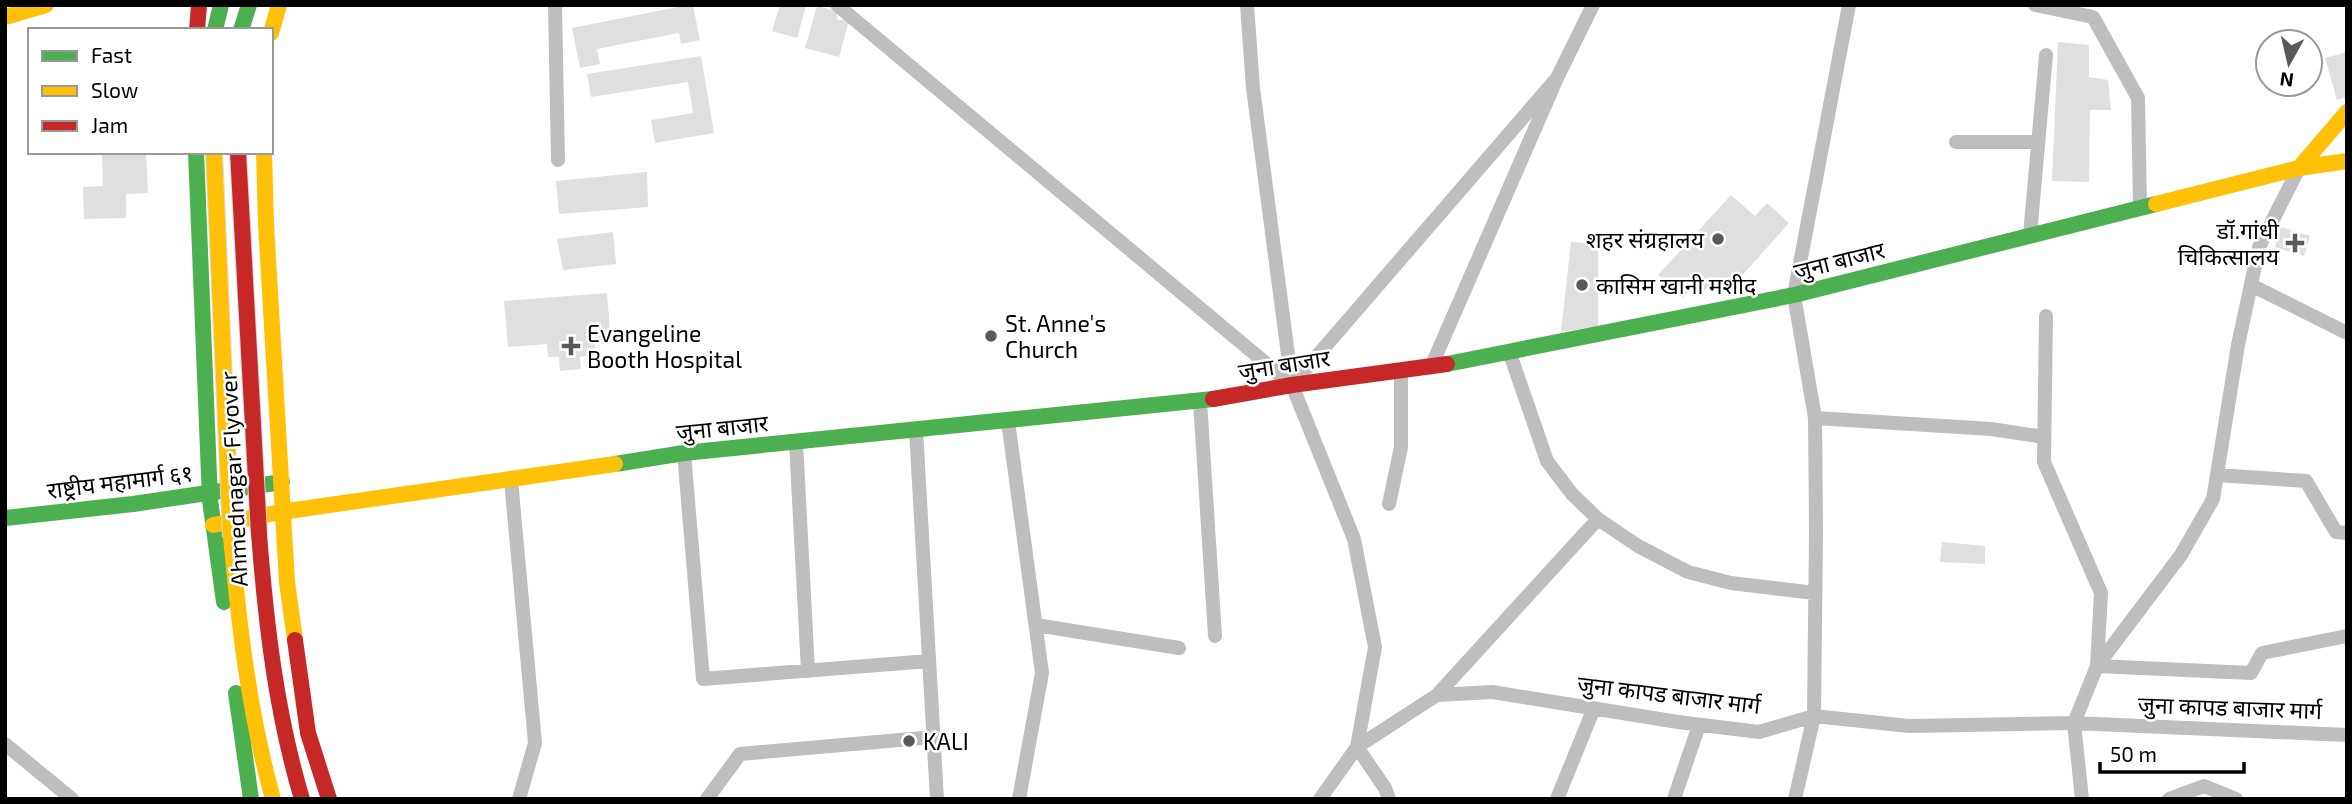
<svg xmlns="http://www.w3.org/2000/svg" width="2352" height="804" viewBox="0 0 2352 804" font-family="'Exo 2','Noto Sans Devanagari',sans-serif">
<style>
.building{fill:#dfdfdf}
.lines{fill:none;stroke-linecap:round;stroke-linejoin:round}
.street{stroke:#bebebe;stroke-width:14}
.fast{stroke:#4caf50;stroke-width:16}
.slow{stroke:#ffc107;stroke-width:16}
.jam{stroke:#c62828;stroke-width:16}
.slow-bridge-casing{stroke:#dbdbdb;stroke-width:18;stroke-linecap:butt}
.jam-bridge-casing{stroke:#dbdbdb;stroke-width:18;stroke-linecap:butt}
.slow-bridge{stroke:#ffc107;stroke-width:16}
.jam-bridge{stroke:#c62828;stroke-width:16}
.poi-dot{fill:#595959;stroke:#fff;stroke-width:2.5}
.labels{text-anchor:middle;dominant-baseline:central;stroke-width:5;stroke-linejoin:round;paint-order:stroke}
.poi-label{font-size:23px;fill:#000;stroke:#fff;text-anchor:start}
.street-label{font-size:23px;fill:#000;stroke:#fff}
</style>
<rect width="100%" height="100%" fill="#fff"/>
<!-- building -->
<path class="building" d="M688 5H693L700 40 681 44 679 33 597 49 600 64 580 68 572 28Z
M780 5 806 6 797 38 772 31Z
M817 6 836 11 838 20H849L839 57 805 48Z
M2058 42 2089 45V77L2108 80 2111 110H2090L2089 182 2052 181Z
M2347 52V97L2337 100 2325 58Z
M701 56 714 133 655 143 651 120 693 113 688 82 591 97 587 74Z
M102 152H146L148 193 126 194V218L84 219 83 187 103 186Z
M647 172 648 207 559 214 556 181Z
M1731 195 1755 216 1767 203 1789 223 1729 290 1716 278 1701 294 1692 287 1683 298 1658 275Z
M2281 227 2310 236 2304 256 2275 247Z
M613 232 616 264 563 270 557 239Z
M1571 242 1598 244V326L1561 332Z
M607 293 611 343 595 344 596 355 580 357 581 369 560 371 559 357H548L547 344 508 347 504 301Z
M1942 542 1985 546V564L1940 562Z"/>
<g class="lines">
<!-- street -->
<path class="street" d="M555 5 558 160
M837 5 1292 385 1253 88 1247 5
M2035 5 2093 17 2138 98 2140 208
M1956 142H2038
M2030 235 2046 55
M2251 285 2347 333
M2046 316 2044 462 2101 593 2097 666 2251 673 2262 653 2347 636
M1509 351 1547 461 1572 494 1598 519 1638 546 1688 572 1731 583 1815 593
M1431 367 1557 78 1593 5
M1200 401 1215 636
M1815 418 1991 429 2044 437
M1008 421 1042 673 1019 799
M916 430 937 799
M796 442 808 671
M684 453 703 679 929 661
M2217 475 2306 481 2336 532 2347 533
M511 480 535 743 519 799
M1389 504 1401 447V370
M1036 625 1179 648
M1437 695 1598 519
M5 744 72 799
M707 799 740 754 934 737
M1320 799 1357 747 1437 695 1492 692 1678 722 1759 732 1814 716 1909 726 2074 723 2347 735
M1389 799 1385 788 1357 747 1375 647 1354 539 1292 385 1557 78
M1557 799 1594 708
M1674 799 1699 725
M1795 799 1814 716 1816 530 1815 418 1794 295 1849 5
M2082 799 2074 723 2097 666 2181 555 2213 499 2238 345 2259 247 2299 168
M2169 799 2204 786 2236 799"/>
<!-- fast -->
<path class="fast" d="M215 30 221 5
M241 30 249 5
M196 152 210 500 224 602
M1447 364 1794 295 2156 204
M615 464 684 453 1213 399
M5 518 133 504 282 482
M236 693 251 799"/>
<!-- slow -->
<path class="slow" d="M5 17 46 5
M271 33 279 5
M264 152 266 224 287 582 295 640
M2299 168 2347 112
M2156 204 2299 168 2347 161
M213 525 281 512 615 464
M231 537C239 626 249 713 273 799"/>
<!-- jam -->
<path class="jam" d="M197 30 199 5
M1213 399 1292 385 1447 364
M259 534C266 624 276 712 302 799
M295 640 308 733 329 799"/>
<!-- slow-bridge casing -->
<g class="slow-bridge-casing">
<path id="slow-bridge" d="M214 152 231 537"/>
</g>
<!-- jam-bridge casing -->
<g class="jam-bridge-casing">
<path id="jam-bridge" d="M238 152 259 534"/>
</g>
<!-- slow-bridge -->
<use href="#slow-bridge" class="slow-bridge"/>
<!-- jam-bridge -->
<use href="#jam-bridge" class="jam-bridge"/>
</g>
<!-- markers -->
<g class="poi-dot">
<circle cx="1718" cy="239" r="7"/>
<path d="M2291.5 232.5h7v7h7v7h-7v7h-7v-7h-7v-7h7z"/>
<circle cx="1582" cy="285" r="7"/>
<circle cx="991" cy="336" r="7"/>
<path d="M567.5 335.5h7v7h7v7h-7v7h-7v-7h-7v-7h7z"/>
<circle cx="909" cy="741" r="7"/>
</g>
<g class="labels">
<!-- poi labels -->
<g class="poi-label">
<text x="2279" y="230" text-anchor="end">डॉ.गांधी<tspan x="2279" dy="26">चिकित्सालय</tspan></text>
<text x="1704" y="239" text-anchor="end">शहर संग्रहालय</text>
<text x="1596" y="285">कासिम खानी मशीद</text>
<text x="1005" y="323">St. Anne's<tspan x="1005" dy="26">Church</tspan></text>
<text x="587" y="333">Evangeline<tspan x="587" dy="26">Booth Hospital</tspan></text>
<text x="923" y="741">KALI</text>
</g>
<!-- street labels -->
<g class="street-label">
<text transform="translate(1839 260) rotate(-14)">जुना बाजार</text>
<text transform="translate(1284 364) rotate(-9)">जुना बाजार</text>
<text transform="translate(722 427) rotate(-6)">जुना बाजार</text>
<text transform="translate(233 479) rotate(-93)">Ahmednagar Flyover</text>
<text transform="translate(120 481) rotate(-7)">राष्ट्रीय महामार्ग ६१</text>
<text transform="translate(1669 694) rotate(7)">जुना कापड बाजार मार्ग</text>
<text transform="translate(2230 707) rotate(2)">जुना कापड बाजार मार्ग</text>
</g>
</g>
<!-- border -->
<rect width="2352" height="804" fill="none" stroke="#000000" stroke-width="14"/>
<!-- legend -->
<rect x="28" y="28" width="245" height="126" fill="#ffffff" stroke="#999999" stroke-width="2"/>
<rect x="42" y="51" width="35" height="10" fill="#4caf50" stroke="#999999" stroke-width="2"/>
<text x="91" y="63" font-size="21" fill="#000000">Fast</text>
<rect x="42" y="86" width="35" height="10" fill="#ffc107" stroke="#999999" stroke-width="2"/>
<text x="91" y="98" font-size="21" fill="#000000">Slow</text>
<rect x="42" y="121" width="35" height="10" fill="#c62828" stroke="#999999" stroke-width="2"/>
<text x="91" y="133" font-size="21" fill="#000000">Jam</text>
<!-- north arrow -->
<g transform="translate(2289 63) rotate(188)"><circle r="33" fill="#ffffff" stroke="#999999" stroke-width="2"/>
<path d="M0-5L12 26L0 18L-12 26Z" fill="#595959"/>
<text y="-10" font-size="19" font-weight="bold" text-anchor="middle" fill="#000000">N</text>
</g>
<!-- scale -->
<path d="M2100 762v10h144v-10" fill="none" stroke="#000000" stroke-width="3.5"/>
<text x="2110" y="762" font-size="21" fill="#000000" stroke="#ffffff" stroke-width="5" paint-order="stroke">50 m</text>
</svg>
